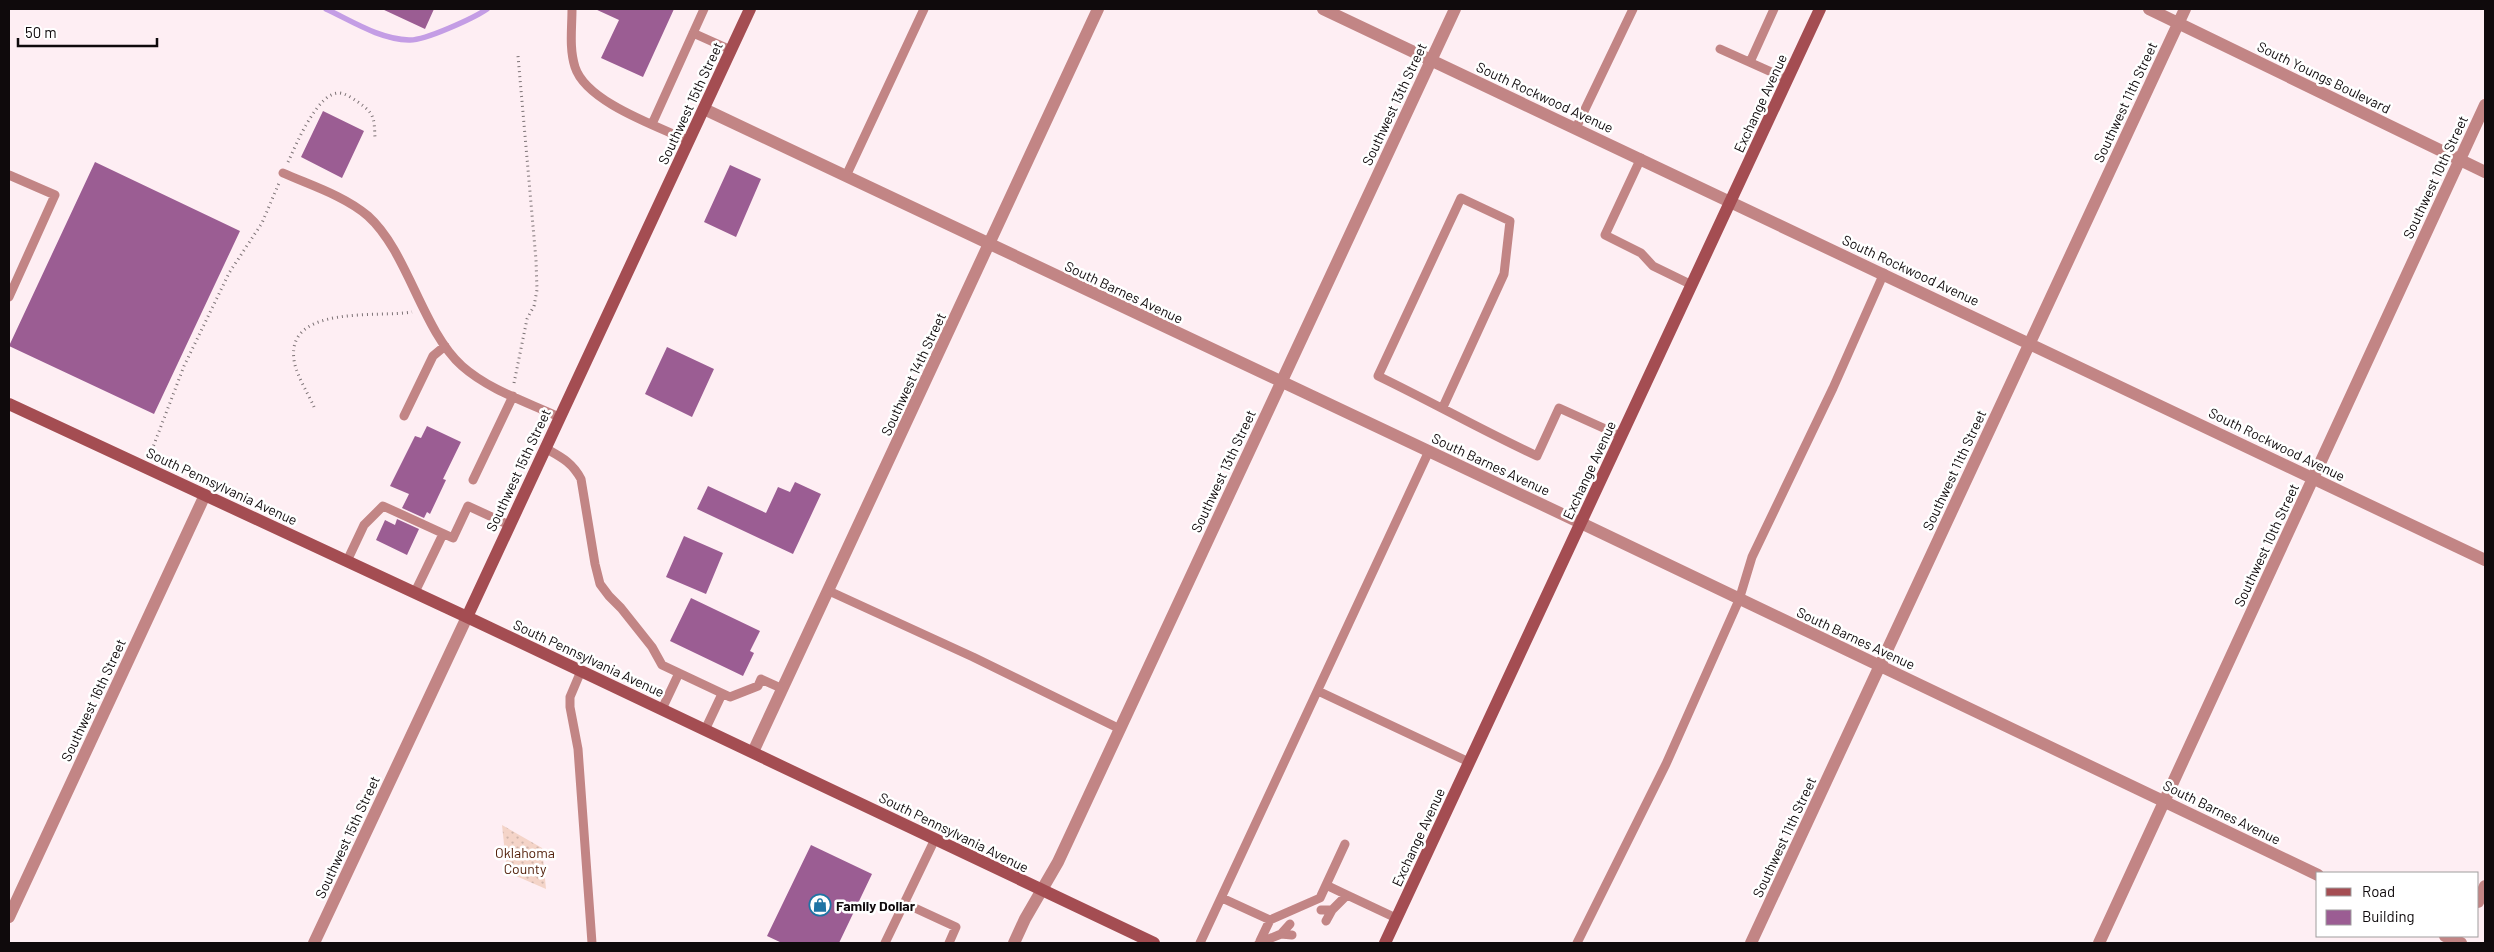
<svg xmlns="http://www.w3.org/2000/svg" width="2494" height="952" viewBox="0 0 2494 952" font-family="Barlow,sans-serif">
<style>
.park{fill:url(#park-dots)}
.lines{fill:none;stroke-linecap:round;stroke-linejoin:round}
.stream{stroke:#c49de5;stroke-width:5.5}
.building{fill:#9b5d93}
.path{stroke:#7c7275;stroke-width:3;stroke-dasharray:1 4;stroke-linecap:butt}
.service{stroke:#c28585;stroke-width:9}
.minor{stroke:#c28585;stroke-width:12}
.tertiary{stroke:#c28585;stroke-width:12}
.secondary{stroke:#a44d52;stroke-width:12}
.labels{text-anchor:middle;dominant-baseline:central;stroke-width:5;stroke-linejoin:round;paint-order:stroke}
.street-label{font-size:14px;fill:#0f0a0c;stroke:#fff}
.park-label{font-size:14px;fill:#4f1c06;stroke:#fff}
.poi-label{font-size:14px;font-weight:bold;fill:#0f0a0c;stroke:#fff;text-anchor:start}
</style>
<defs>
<pattern id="park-dots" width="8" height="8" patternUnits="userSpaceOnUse" patternTransform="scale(1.25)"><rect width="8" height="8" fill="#f4d4c8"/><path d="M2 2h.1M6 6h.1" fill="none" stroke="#d0b5ab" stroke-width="1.8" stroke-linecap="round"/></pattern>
</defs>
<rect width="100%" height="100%" fill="#feeef3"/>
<!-- park -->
<path class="park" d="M502 825 542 848 546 889 507 872Z"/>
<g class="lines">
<!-- stream -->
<path class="stream" d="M326 9C352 21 379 39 409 40 424 41 474 18 487 9"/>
</g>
<!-- building -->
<path class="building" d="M382 9H434L425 29Z
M595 9H674L643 77 601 58 619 20Z
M323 111 364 131 342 178 301 157Z
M95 162 240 231 154 414 9 346Z
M730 165 761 179 736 237 704 222Z
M667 347 714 369 692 417 645 394Z
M427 426 461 442 443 479 446 480 430 514 427 512 424 518 402 508 409 494 390 486 415 436 421 438Z
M795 482 821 494 793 554 697 509 708 486 766 513 778 487 790 492Z
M397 519 419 529 407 555 376 540 385 520 395 525Z
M684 536 723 553 706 594 666 577Z
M691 598 760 631 750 651 754 653 743 676 670 641Z
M811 845 872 874 839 943H782L767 936Z"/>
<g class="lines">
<!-- path -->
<path class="path" d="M288 162C296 145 318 91 340 93 347 94 353 99 358 102 375 114 374 118 375 138
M514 383 527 319 534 306 537 290 536 260 518 56
M314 407C308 393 296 375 294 360 286 304 379 318 412 312
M150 455 184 366 229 273 262 223 279 183"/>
<!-- service -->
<path class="service" d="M572 9C572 28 569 48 575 67 586 102 657 126 689 141
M693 33 731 50
M1720 49 1787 79
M1750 62 1774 9
M652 124 704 9
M1576 128 1633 9
M1641 158 1605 235 1641 253 1653 266 1692 285
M283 173C310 185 345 196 368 216 408 252 422 330 462 366 489 390 527 402 559 417
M9 175 55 195 9 297
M846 176 924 9
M1443 407 1504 274 1510 221 1461 198 1378 376C1432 402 1483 431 1537 456L1559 408 1621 436
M404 416 433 356 445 346
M545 448C561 457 572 462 581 479L595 564 600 584 609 596 621 608 652 647 662 665 730 697 758 686 761 679 783 689
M473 480 513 396
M347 561 364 525 383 506 453 538 468 506 509 525
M829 591 973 657 1120 729
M415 592 443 534
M581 671 570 697V707L578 749 592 943
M1318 691 1469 762
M662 709 679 673
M705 730 722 694
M1345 844 1326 885 1347 895
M1222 898 1270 920
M904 903 956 927 949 943
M1321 910H1332
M1326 921 1332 910 1347 895 1396 918
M1281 934 1290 924
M1260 941 1270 920 1320 898 1326 885
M885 943 935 839
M1200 943 1429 451
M1259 943 1281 934 1292 935
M1577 943 1666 764 1739 600 1752 557 1833 388 1884 273"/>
<!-- minor -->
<path class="minor" d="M1323 9 2485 560
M2149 9 2485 172
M704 109 1581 523 2318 875
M753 752 1098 9
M2478 902 2485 886
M9 917 205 495
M2445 936 2461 943
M1014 943 1025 919 1058 862 1455 9
M1751 943 2185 9
M2099 943 2485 105"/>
<!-- tertiary -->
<path class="tertiary" d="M314 943 467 617"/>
<!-- secondary -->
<path class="secondary" d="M9 404 467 617 1154 943
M467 617 750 9
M1385 943 1820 9"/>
</g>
<!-- icons -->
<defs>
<g id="shop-ring" transform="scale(1.125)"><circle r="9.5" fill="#fff" stroke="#1f74a4" stroke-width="1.5"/><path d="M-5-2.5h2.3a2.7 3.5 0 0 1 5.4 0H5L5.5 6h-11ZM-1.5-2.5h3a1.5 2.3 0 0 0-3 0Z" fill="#1f74a4"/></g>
</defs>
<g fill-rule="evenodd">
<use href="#shop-ring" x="820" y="905"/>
</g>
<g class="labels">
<!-- street labels -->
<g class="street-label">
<text transform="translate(2324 77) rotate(26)">South Youngs Boulevard</text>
<text transform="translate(1545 97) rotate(25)">South Rockwood Avenue</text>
<text transform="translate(2125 102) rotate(-65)">Southwest 11th Street</text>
<text transform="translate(690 103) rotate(-65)">Southwest 15th Street</text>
<text transform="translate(1760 103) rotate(-65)">Exchange Avenue</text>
<text transform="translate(1394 104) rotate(-65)">Southwest 13th Street</text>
<text transform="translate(2435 177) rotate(-65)">Southwest 10th Street</text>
<text transform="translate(1911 270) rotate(25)">South Rockwood Avenue</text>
<text transform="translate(1124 292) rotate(25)">South Barnes Avenue</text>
<text transform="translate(913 374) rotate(-65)">Southwest 14th Street</text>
<text transform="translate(2277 444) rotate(26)">South Rockwood Avenue</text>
<text transform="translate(1491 464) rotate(25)">South Barnes Avenue</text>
<text transform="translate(518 470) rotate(-65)">Southwest 15th Street</text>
<text transform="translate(1589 470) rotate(-65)">Exchange Avenue</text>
<text transform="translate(1954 470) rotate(-65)">Southwest 11th Street</text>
<text transform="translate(1223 471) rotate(-65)">Southwest 13th Street</text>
<text transform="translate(222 486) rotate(25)">South Pennsylvania Avenue</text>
<text transform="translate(2266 545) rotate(-65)">Southwest 10th Street</text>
<text transform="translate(1856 638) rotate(25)">South Barnes Avenue</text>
<text transform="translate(589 658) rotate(25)">South Pennsylvania Avenue</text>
<text transform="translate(93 700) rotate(-65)">Southwest 16th Street</text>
<text transform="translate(2222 812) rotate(26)">South Barnes Avenue</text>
<text transform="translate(954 832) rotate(26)">South Pennsylvania Avenue</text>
<text transform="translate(347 837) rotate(-65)">Southwest 15th Street</text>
<text transform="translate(1418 837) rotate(-65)">Exchange Avenue</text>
<text transform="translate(1784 837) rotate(-65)">Southwest 11th Street</text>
</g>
<!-- park labels -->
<g class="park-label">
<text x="525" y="852">Oklahoma<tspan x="525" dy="16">County</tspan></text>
</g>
<!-- poi labels -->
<g class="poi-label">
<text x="836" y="905">Family Dollar</text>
</g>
</g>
<!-- border -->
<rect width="2494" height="952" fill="none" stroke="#0f0a0c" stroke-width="20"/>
<!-- legend -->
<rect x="2316" y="872" width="162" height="65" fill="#ffffff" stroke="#9f9d9e"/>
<rect x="2326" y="888" width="25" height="8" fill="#a44d52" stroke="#9f9d9e"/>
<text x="2362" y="897" font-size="15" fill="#0f0a0c">Road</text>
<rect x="2326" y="910" width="25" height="15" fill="#9b5d93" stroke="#9f9d9e"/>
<text x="2362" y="922" font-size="15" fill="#0f0a0c">Building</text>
<!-- scale -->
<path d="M18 38v8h139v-8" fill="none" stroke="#0f0a0c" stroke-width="2.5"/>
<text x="25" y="38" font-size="15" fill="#0f0a0c" stroke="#ffffff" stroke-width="4" paint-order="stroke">50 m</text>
</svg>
